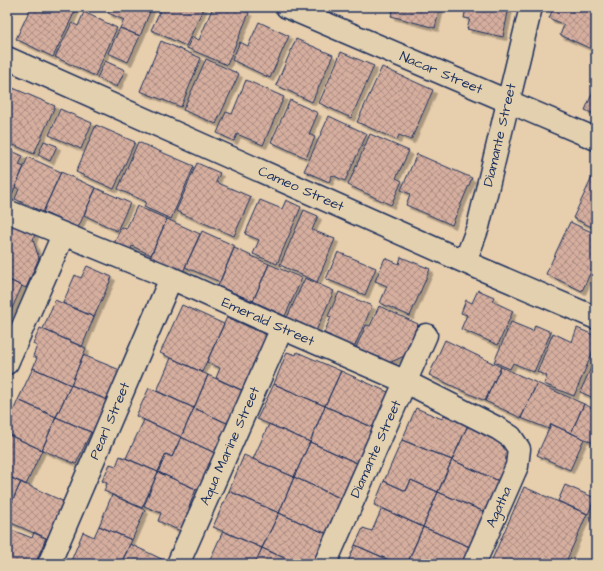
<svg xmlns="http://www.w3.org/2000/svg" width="603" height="571" viewBox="0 0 603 571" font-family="'Architects Daughter',sans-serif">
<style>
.building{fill:url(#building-cross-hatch);stroke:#1b2f5e;filter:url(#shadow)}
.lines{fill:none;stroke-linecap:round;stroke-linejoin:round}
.minor-casing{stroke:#1b2f5e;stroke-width:25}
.minor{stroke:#e3d0ae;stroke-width:22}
.labels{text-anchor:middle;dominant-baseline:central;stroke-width:3.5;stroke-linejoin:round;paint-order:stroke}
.street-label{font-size:14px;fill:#1b2f5e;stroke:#e3d0ae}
</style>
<defs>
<pattern id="building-cross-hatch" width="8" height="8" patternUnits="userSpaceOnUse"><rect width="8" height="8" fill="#d5ae9e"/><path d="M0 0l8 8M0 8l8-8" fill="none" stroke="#ac8e84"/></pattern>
<filter id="shadow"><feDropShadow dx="3.5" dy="3.5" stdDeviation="0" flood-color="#0004"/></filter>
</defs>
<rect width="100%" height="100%" fill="#e7cead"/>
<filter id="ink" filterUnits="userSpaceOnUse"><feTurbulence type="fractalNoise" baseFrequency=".025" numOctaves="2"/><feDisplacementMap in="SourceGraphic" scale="8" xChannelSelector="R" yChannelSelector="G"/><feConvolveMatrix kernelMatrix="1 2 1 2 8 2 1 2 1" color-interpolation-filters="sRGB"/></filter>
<g filter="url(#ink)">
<!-- building -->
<path class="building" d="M31 7H72L76 9 53 57 16 39Z
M110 7H152L140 36 120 28 124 20 108 13Z
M162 7H204L186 46 151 30Z
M213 7H236L249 13 227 65 187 48 192 37 199 40Z
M394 7H440L435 28 391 16Z
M466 7H509L503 37 467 29 470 19 464 18Z
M554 7H596V51L560 35 564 25 549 18Z
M84 12 117 28 95 76 55 57 72 23 78 26Z
M259 22 289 36 270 78 232 60 240 42 248 46Z
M120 28 140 36 128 62 108 53Z
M296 39 333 55 312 102 276 85Z
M161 41 201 58 181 107 140 91Z
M341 52 374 66 351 118 319 103Z
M206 59 239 74 216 124 183 110Z
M105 61 125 70 117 87 97 78Z
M382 67 433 90 411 140 399 135 397 140 357 122Z
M246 80 284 97 263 145 237 134 234 141 217 133 226 112 232 114Z
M596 85V115L585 110Z
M13 88 55 106 34 154 7 142V102Z
M290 100 318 113 309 134 315 137 306 158 271 142Z
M60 109 92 123 81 149 49 135Z
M329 116 367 134 345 181 332 175 329 182 304 171Z
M96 125 135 142 114 189 76 172Z
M370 134 409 151 396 178 402 181 391 205 348 185Z
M44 141 57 146 50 161 38 155Z
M138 142 194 166 171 219 144 207 146 202 118 189Z
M7 149 23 156 19 165 24 167 10 199 7 198Z
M417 154 472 178 452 225 406 205 410 194 401 190Z
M28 157 61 172 43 212 15 199 19 189 15 187Z
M197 163 220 173 216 182 251 197 234 236 176 211Z
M596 169V229L573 218Z
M61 172 96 188 78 228 43 212Z
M96 188 130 203 117 231 84 215Z
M260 200 282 209 286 200 301 207 277 264 253 254 259 240 245 234Z
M137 206 167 219 151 255 132 246 130 251 114 244 121 227 126 229Z
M304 210 318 216 312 230 335 239 317 282 280 265Z
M167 219 200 234 183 272 150 258Z
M8 221 35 234 33 240 39 258 26 288 7 279Z
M570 222 596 234V261L582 291 546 274Z
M202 231 235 246 220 282 185 267Z
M234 248 269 264 253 301 218 286Z
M338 252 376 268 365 295 326 279Z
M401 257 430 269 410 316 380 303 387 286 375 281 385 258 399 264Z
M269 264 302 278 285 316 253 301Z
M87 266 112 277 94 317 63 303 75 275 81 278Z
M305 278 334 291 315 333 286 320Z
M7 279 22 286 9 315 7 314Z
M478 290 494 297 492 301 513 311 498 345 461 329 467 315 461 313 466 300 472 303Z
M339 292 372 306 353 350 330 340 331 336 324 333 331 317 328 316Z
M55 300 94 317 82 347 43 329Z
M182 305 224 324 202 372 160 353Z
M379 306 418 324 404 356 387 364 355 350 366 325 370 326Z
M227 317 271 337 246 392 216 378 220 368 207 362Z
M511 322 533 331 535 325 551 332 534 372 513 363 510 369 494 362Z
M40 328 86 348 71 385 33 368 37 358 33 356 37 346 33 344Z
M577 328 596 336V344L574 396 544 384 547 376 537 372 553 333 572 342Z
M445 340 501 367 485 401 429 375Z
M287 352 296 355 297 352 341 371 325 406 274 384Z
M83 355 120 370 107 400 71 385Z
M596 357V399L580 392Z
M171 358 208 375 194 408 157 391Z
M501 367 537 383 521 418 485 401Z
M33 368 71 385 56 417 18 400Z
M341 371 390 393 374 428 325 406Z
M208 375 243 391 229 424 194 408Z
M537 383 584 404 571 433 551 424 549 429 521 418Z
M274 384 325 406 310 442 257 419Z
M71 385 107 400 93 433 56 417Z
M149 388 194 408 181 437 136 416Z
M18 400 56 417 42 450 7 434V425Z
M584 404 596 410V444L571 433Z
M325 406 374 428 359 464 310 442Z
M194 408 229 424 215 453 181 437Z
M416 408 442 419 444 415 468 425 452 460 402 440Z
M56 417 91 432 76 464 42 450Z
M144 420 181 437 172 457 166 454 158 472 126 458Z
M269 424 310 442 294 477 253 459Z
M551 424 584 439 570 470 537 455Z
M468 425 502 440 511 454 499 481 452 460Z
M7 434 42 450 26 485 7 476Z
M181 437 215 453 202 492 158 472 166 454 172 457Z
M402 440 452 460 438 492 411 480 406 491 384 481Z
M310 442 359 464 342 499 294 477Z
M244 455 294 477 279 513 229 491Z
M120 456 158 472 142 508 104 491 107 483 102 481 110 464 116 466Z
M452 460 499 481 485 512 438 492Z
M158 472 196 489 189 507 195 509 185 533 158 521 161 513 144 506Z
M7 476 21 482 7 512Z
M294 477 342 499 327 534 279 513Z
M411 480 438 492 423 527 374 505 384 481 406 491Z
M21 482 69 504 52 541 7 521V512Z
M565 485 595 498 588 514 558 501Z
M524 487 587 514 565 564H490Z
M229 491 279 513 262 548 213 527Z
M438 492 485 512 470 547 423 527Z
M112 495 145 510 132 540 99 526Z
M382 508 423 527 407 564H398L355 545 363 528 372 531Z
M279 513 327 534 313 564H298L262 548Z
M99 526 132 540 121 564H77L71 561 83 532 94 537Z
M423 527 470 547 463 564H407Z
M12 530 32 538 34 532 46 538 35 564H10L7 563V541Z
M223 531 262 548 255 564H208Z
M130 544 170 563 169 564H121Z
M355 545 398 564H347Z
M262 548 298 564H255Z"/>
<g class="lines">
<!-- minor casing -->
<g class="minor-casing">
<path id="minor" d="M287 7 596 139
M7 58 465 262 596 318
M7 211 171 278 282 328 406 382 499 429 511 437 519 449 517 466 474 564
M465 262 478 227 531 7
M7 363 63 235
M49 564 171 278
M178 564 282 328
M325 564 426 335"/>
</g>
<!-- minor -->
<use href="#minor" class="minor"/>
</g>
</g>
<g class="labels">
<!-- street labels -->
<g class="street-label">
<text transform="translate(441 73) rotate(23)">Nacar Street</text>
<text transform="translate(500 135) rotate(-77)">Diamante Street</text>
<text transform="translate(301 189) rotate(24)">Cameo Street</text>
<text transform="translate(268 322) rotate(24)">Emerald Street</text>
<text transform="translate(110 421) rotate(-67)">Pearl Street</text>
<text transform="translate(230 446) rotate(-66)">Aqua Marine Street</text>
<text transform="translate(376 449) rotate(-66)">Diamante Street</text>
<text transform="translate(499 507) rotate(-66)">Agatha</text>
</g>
</g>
<!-- margin -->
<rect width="603" height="571" fill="none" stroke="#e3d0ae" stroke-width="24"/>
<rect x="12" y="12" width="579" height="547" fill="none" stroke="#1b2f5e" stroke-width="1.5" filter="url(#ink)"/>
</svg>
